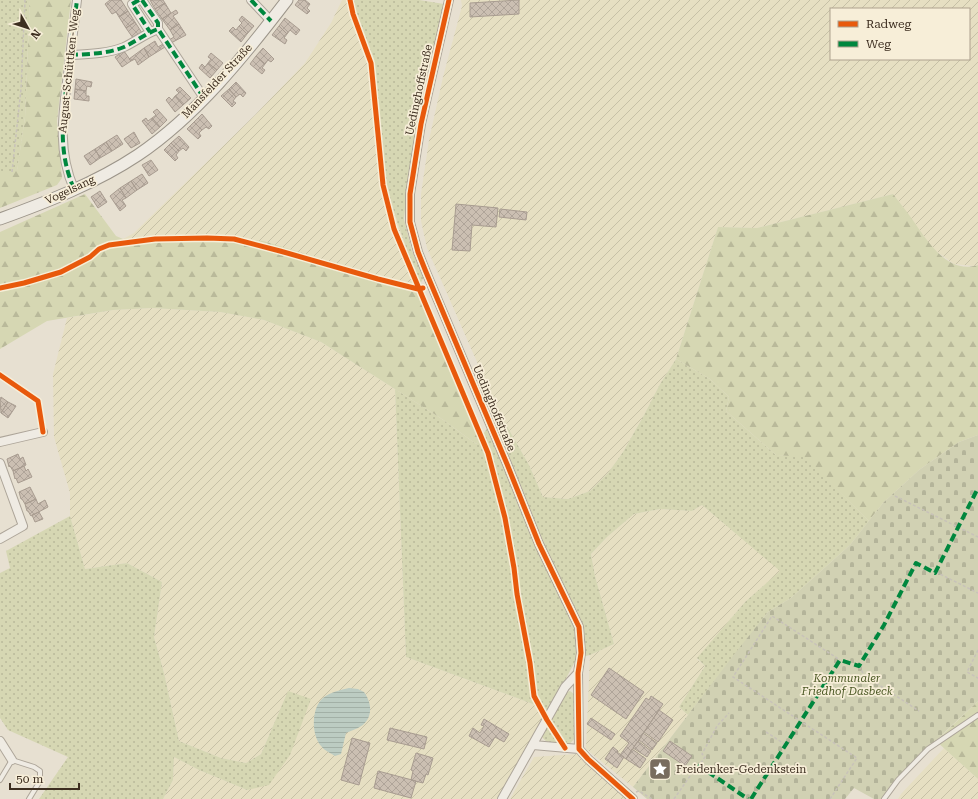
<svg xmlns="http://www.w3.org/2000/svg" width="978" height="799" viewBox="0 0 978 799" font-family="'Roboto Serif',serif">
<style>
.farmland{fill:url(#farmland-furrows);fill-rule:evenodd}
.green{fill:url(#green-dots)}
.forest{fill:url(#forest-firs)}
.cemetery{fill:url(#cemetery-stones)}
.water{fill:url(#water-rules)}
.building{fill:url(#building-cross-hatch);stroke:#a89c90}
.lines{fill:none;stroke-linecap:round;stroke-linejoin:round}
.lane-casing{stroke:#ada599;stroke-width:6}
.street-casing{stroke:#ada599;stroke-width:10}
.secondary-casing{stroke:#9c958a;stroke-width:13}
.path{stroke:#c8c2b9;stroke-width:1.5;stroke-dasharray:3 2;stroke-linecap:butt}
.lane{stroke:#efebe3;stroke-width:4}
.street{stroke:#efebe3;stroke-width:8}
.secondary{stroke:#efebe3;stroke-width:11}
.quiet{stroke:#00873e;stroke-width:4;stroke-dasharray:8 4;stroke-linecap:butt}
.cycleway-casing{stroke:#f7eed8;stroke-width:8}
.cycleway{stroke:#e8590c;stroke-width:5}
.labels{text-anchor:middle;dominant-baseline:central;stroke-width:3.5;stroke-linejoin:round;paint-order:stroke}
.street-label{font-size:11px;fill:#3d2e20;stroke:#f7eed8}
.park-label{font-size:11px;font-style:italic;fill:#4d5a26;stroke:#f7eed8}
.poi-label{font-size:11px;fill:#3d2e20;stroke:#f7eed8;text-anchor:start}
</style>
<defs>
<pattern id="farmland-furrows" width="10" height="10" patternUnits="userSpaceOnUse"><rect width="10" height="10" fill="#e6dfc2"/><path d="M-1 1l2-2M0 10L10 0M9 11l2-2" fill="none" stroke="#c6c0a6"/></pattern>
<pattern id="green-dots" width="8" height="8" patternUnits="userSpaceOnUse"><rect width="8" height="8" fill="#d6d7b3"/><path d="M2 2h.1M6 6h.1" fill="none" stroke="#b9b99a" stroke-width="1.8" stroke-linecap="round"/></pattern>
<pattern id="forest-firs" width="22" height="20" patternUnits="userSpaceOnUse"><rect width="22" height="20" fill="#d6d7b3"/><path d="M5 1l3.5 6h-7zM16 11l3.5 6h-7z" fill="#b9b99a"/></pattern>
<pattern id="cemetery-stones" width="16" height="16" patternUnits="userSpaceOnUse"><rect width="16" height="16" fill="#d1d1b3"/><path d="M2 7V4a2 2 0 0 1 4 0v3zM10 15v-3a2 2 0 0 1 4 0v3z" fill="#b4b49a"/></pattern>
<pattern id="water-rules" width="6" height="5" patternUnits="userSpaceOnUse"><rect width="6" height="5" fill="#bcccc2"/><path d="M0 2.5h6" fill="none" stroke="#a2b0a6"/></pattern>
<pattern id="building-cross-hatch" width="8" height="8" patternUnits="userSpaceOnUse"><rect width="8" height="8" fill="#cbbfb2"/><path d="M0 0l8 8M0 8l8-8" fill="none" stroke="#afa499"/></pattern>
</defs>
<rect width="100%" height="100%" fill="#e7e0d1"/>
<!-- farmland -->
<path class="farmland" d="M342 0H349L350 17 371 60 385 185 419 286 375 275 123 239 134 233 255 115 305 63 331 23Z
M461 0H978V265L973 266 954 264 933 249 893 194 757 228 718 227 676 359 660 384 644 415 623 452 608 473 590 491 568 499 543 497 529 465 499 412 427 248 421 221V194L429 140 443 77 462 6ZM831 9H969V59H831Z
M152 308 220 312 264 320 321 342 395 389 406 657 549 710 497 799H163L173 780 174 757 199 770 247 790 288 691 261 754 246 763 221 758 179 741 164 673 154 637 162 582 127 563 85 569 70 516V493L54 437 53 374 67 318 113 310Z
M702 505 781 571 745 602 697 659 705 666 679 707 688 715 633 787 586 749 590 655 614 644 595 576 591 554 607 537 634 514 660 509 692 511Z
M944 748 978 779V799H898L901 794Z
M577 754 629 799H510L534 757Z"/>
<!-- green -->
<path class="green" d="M0 0H30L25 117 17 172 0 171Z
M349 0H419L444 4 410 165 404 219 412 251 424 277 419 286 385 185 371 60 350 17Z
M676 359 710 379 729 397 726 411 776 455 805 456 869 521 850 545 791 598 768 612 688 715 679 707 705 666 697 658 745 602 780 571 702 505 692 511 660 509 634 514 607 537 591 554 595 576 614 644 590 655 577 658 549 710 406 657 395 389 442 419 476 444 499 412 529 465 543 497 568 499 590 491 608 473 623 452 644 415 660 384Z
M70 516 85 569 127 563 162 582 154 637 164 673 179 741 221 758 246 763 261 754 288 691 311 699 290 755 269 785 247 790 199 770 174 757 173 780 163 799H39L68 757 8 730 0 718V573L10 568 6 551Z
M570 691 574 694V739L568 746C557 745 547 746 541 735L565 693Z"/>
<!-- forest -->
<path class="forest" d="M30 0H71L57 121 62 178 57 185 0 208V171H17L25 117Z
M85 194 116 236 123 239 201 234 263 241 375 275 419 286 441 337 480 439 476 444 442 419 321 342 264 320 220 312 152 308 113 310 47 321 0 349V232Z
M893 194C899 202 906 210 912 219 927 240 947 275 978 265V435L959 442 919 470 883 503 869 521 805 457 776 455 726 411 729 397 710 379 676 359 718 227 757 228Z
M978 701V779L936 741Z"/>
<!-- cemetery -->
<path class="cemetery" d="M978 435V701L948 729 891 786 883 799H874L854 788 845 799H647L633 787 736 652 768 612 791 598 850 545 883 503 919 470 959 442Z"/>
<!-- water -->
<path class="water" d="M349 688 358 689 364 692C373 704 373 721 358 728 354 730 350 731 346 733L341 754 335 756C331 753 325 751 322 747 311 736 311 708 323 698 330 692 341 690 349 688Z"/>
<!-- building -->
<path class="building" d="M110 0H121L128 11 119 17 116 12 112 14 105 4Z
M150 0H163L165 3 155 9Z
M299 0H305L310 4 307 8 310 11 307 14 295 5Z
M519 0V14L470 17V3Z
M165 3 171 13 162 19 155 9Z
M176 10 178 13 173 16 179 24 170 30 162 19Z
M128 11 135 22 126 28 119 17Z
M242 16 254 26 247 34 239 26 242 23 239 20Z
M285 18 300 30 296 35 290 30 287 34 279 26Z
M135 22 142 33 133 38 126 28Z
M179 24 186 35 171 43 169 40 174 37 170 30Z
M239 26 247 34 241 42 229 31 233 27 236 30Z
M279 26 287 34 284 38 287 40 285 44 272 35Z
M155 41 158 47 163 44 165 47 149 57 144 48Z
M144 48 149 57 138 65 135 59 131 61 129 59Z
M263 48 274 59 271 62 268 60 265 64 256 56Z
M124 51 131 61 122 67 115 57Z
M211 53 223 63 217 70 208 63 211 59 208 57Z
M256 56 265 64 262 68 265 70 262 74 250 64Z
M208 63 217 70 210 78 199 68 202 64 205 67Z
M76 79 92 82 91 87 87 86 86 91 75 89Z
M236 82 246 93 243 97 240 94 236 97 229 89Z
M180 87 191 98 183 105 175 96 179 93 176 90Z
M75 89 86 91V96H89V101L74 99Z
M229 89 236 97 233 101 236 103 232 107 221 96Z
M175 96 183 105 175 112 166 100 169 97 172 100Z
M157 109 167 120 160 127 152 118 156 115 153 112Z
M202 114 212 126 209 129 206 127 202 130 194 122Z
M146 118 148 121 152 118 160 127 152 134 142 121Z
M194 122 202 130 199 133 201 136 198 139 187 129Z
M134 132 140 143 131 148 124 139Z
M117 135 123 144 112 151 106 142Z
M179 136 189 147 186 151 183 148 179 151 171 143Z
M106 142 112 151 100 158 95 149Z
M171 143 179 151 176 155 178 158 175 161 164 150Z
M95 149 100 158 90 165 84 156Z
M151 160 158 170 149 176 142 165Z
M142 174 148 183 137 190 131 181Z
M131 181 137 190 126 198 120 188Z
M120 188 126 198 122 200 126 206 120 211 110 196Z
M100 191 107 202 98 208 91 197Z
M456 204 498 208 496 227 472 225 470 251 452 250Z
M500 209 527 212 526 220 499 217Z
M1 397 8 402 1 413 0 399Z
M8 402 16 406 8 418 1 413Z
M18 454 20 459 23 457 26 465 13 471 10 466 9 467 7 459Z
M24 466 26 471 28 469 32 477 18 483 16 478 15 479 13 471Z
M30 487 36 499 25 504 22 499H21L19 492Z
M36 499 38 504 45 500 48 507 31 516 28 511H27L25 504Z
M39 512 43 519 35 522 32 515Z
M609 668 644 692 626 719 591 695Z
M651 696 663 704 626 759 620 755 629 743 620 736 646 698 649 700Z
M659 710 673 720 658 742 644 732Z
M591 718 615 734 611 740 587 724Z
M484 719 509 734 504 742 495 737 489 747 469 736 473 728 480 733 484 726 481 725Z
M390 728 427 737 424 749 387 740Z
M643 733 657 743 652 750 639 740Z
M352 738 370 743 359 785 341 780Z
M638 741 651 751 647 757 633 748Z
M670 741 692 756 685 766 663 751Z
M613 747 618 751 617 752 624 757 617 768 605 759Z
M632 749 646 759 640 768 626 759Z
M416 753 433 758 428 775 426 774 423 783 411 780 413 771 411 770Z
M378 771 416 781 411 798 374 788Z"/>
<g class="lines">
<!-- lane casing -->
<g class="lane-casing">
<path id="lane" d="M0 780 12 760 34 767 40 771V781L29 799
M884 799 898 780 928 749 978 715"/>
</g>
<!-- street casing -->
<g class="street-casing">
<path id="street" d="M139 0 132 4 150 32
M142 0 158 23V29
M251 0 271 21
M449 0 421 124 410 194V222L418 252 426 272 507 464 539 544 579 627 581 653 578 673 579 749 588 759 633 799
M70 55C88 54 107 54 124 47 135 42 145 34 158 29L204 98
M74 189C57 150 63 114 68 74 71 49 74 25 77 0
M0 442 43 432
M0 463 23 526 0 539
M0 741 12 760
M533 745 579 749
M502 799 565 687 578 673"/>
</g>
<!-- secondary casing -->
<g class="secondary-casing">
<path id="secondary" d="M0 219C47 202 96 183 138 155 196 116 245 55 287 0"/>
</g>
<!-- path -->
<path class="path" d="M12 172 21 89 25 0
M976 491 978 492
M895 496 978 537
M936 572 978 593
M978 650 967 672 978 678V676
M859 666 864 675 919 711
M766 732 786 745
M636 792 639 791 652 799
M674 799 695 769 699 766 705 757 702 754 717 726 729 713
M830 799 857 758 733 677 772 616 840 660"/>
<!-- lane -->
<use href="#lane" class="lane"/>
<!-- street -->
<use href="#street" class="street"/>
<!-- secondary -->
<use href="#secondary" class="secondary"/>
<!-- quiet -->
<path class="quiet" d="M139 0 132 4 150 32
M142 0 158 23V29
M251 0 271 21
M70 55C88 54 107 54 124 47 135 42 145 34 158 29L204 98
M74 189C57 150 63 114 68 74 71 49 74 25 77 0
M698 765 748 799
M751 799 840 660 859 666 884 625 916 563 935 573 978 488"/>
<!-- cycleway casing -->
<g class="cycleway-casing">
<path id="cycleway" d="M350 0 353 14 371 63 383 185 394 229 488 453 505 518 514 568 517 594 530 663 534 696 547 720 565 748
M449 0 421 124 410 194V222L418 252 426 272 507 464 539 544 579 627 581 653 578 673 579 749 588 759 633 799
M0 288 24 283 61 272 90 257 99 249 109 245 155 239 207 238 234 239 280 251 378 279 418 289 423 288
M0 375 38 401 43 432"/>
</g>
<!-- cycleway -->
<use href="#cycleway" class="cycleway"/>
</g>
<!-- icons -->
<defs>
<g id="sight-square" transform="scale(1.15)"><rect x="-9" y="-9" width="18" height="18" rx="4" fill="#786c5e" stroke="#f7eed8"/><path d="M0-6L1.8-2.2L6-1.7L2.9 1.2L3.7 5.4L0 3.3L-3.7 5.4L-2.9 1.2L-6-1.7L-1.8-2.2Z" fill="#fff"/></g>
</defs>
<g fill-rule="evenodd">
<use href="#sight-square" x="660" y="769"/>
</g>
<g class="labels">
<!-- street labels -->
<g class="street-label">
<text transform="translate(69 71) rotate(-84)">August-Schüttken-Weg</text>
<text transform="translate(217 81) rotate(-47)">Mansfelder Straße</text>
<text transform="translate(419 90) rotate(-78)">Uedinghoffstraße</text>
<text transform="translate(70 190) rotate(-25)">Vogelsang</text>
<text transform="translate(494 408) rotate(67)">Uedinghoffstraße</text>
</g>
<!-- park labels -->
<g class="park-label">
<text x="847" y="678">Kommunaler<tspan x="847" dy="13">Friedhof Dasbeck</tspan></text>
</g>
<!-- poi labels -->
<g class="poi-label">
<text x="676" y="769">Freidenker-Gedenkstein</text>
</g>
</g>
<!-- legend -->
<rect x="830" y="8" width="140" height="52" fill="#f7eed8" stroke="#ada18e"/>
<rect x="838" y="21" width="20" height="6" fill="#e8590c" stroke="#ada18e"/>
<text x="866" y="28" font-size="12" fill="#3d2e20">Radweg</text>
<rect x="838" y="41" width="20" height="6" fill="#00873e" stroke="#ada18e"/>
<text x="866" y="48" font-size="12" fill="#3d2e20">Weg</text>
<!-- north arrow -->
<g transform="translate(28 28) rotate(129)" stroke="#f7eed8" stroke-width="3" paint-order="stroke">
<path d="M0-3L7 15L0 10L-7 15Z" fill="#3d2e20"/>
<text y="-6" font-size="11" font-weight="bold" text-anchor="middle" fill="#3d2e20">N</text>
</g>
<!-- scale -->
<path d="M10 783v6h69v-6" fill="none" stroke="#3d2e20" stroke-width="2"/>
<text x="16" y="783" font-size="12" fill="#3d2e20" stroke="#f7eed8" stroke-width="3" paint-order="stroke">50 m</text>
</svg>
